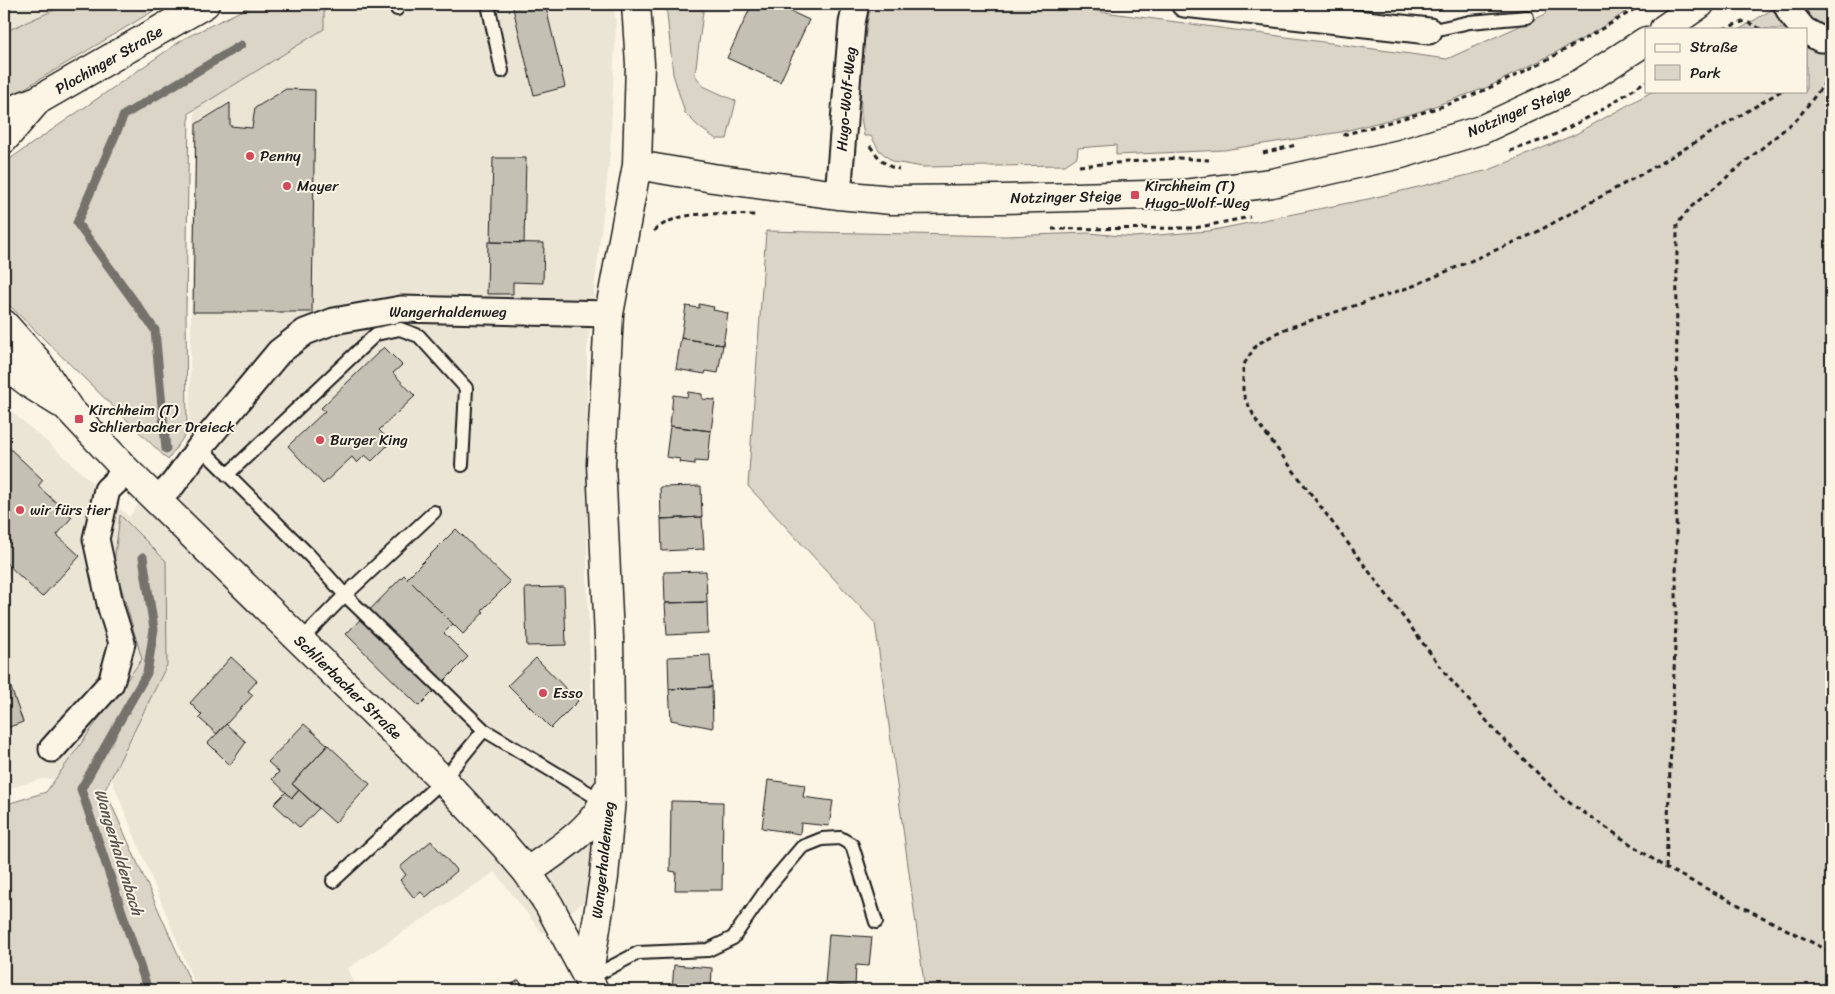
<svg xmlns="http://www.w3.org/2000/svg" width="1835" height="994" viewBox="0 0 1835 994" font-family="Sriracha,sans-serif">
<style>
.built{fill:#ebe5d6}
.green{fill:#dbd5c8;stroke:#7c7872}
.lines{fill:none;stroke-linecap:round;stroke-linejoin:round}
.stream{stroke:#75726c;stroke-width:9}
.building{fill:#c4c0b3;stroke:#1c1c1c}
.service-casing{stroke:#1c1c1c;stroke-width:16}
.minor-casing{stroke:#1c1c1c;stroke-width:29}
.secondary-casing{stroke:#1c1c1c;stroke-width:31}
.primary-casing{stroke:#1c1c1c;stroke-width:31}
.path{stroke:#1c1c1c;stroke-width:3;stroke-dasharray:5 4;stroke-linecap:butt}
.service{stroke:#fcf5e5;stroke-width:12}
.minor{stroke:#fcf5e5;stroke-width:25}
.secondary{stroke:#fcf5e5;stroke-width:28}
.primary{stroke:#fcf5e5;stroke-width:28}
.poi-dot{fill:#d1495b;stroke:#fcf5e5;stroke-width:2}
.labels{text-anchor:middle;dominant-baseline:central;stroke-width:4;stroke-linejoin:round;paint-order:stroke}
.street-label{font-size:15px;fill:#1c1c1c;stroke:#fcf5e5}
.poi-label{font-size:15px;fill:#1c1c1c;stroke:#fcf5e5;text-anchor:start}
.water-label{font-size:16px;font-style:italic;fill:#575551;stroke:#fcf5e5}
</style>
<rect width="100%" height="100%" fill="#fcf5e5"/>
<filter id="ink" filterUnits="userSpaceOnUse"><feTurbulence type="fractalNoise" baseFrequency=".02" numOctaves="2"/><feDisplacementMap in="SourceGraphic" scale="10" xChannelSelector="R" yChannelSelector="G"/><feConvolveMatrix kernelMatrix="1 2 1 2 8 2 1 2 1" color-interpolation-filters="sRGB"/></filter>
<g filter="url(#ink)">
<!-- built -->
<path class="built" d="M4 4H77L4 36Z
M260 4H613L616 22 610 155 587 351V583L597 838 584 902 542 933 495 872 348 968 357 990H197L111 778 41 779 4 790V405L68 460 129 517 189 437 196 42Z"/>
<!-- green -->
<path class="green" d="M68 4H165L10 97 5 90 4 91V32Z
M255 4H322L324 7V29L189 113 186 309 187 432 168 460 4 300V163L185 38Z
M666 4H704L695 75 703 86 736 101 727 139H716L699 127 685 113 673 74Z
M876 4H1045L1447 59 1546 14 1549 4H1638L1588 36 1488 87 1415 113 1341 132 1224 150 1116 155V145L1078 148 1077 157 1065 165 923 167 893 162 879 150 871 136H864L861 117 860 67 869 13Z
M1781 4H1831V990H925L875 623 748 486 766 231 1005 236 1088 233 1133 237 1209 231 1368 199 1489 170 1574 135 1653 91H1806V29H1740Z
M120 515 166 561 167 665 105 790 194 990H4V805L46 792 142 659 114 563Z"/>
<g class="lines">
<!-- stream -->
<path class="stream" d="M166 449 155 330 77 223 124 115 241 45
M143 557 154 629 147 673 81 789 148 990"/>
</g>
<!-- building -->
<path class="building" d="M512 4H545L565 87 534 95Z
M752 4H775L809 20 780 82 727 58Z
M286 89 315 90 312 312H193L196 124 230 103V126L252 128 255 108Z
M493 158H526L524 243 491 242Z
M488 242 544 243 543 283 513 282V294H487Z
M699 304 714 307 713 310 728 313 723 345 681 338 686 306 699 308Z
M681 338 723 345 718 373 706 371 705 374 676 369Z
M384 347 402 365 393 373 415 396 379 430 391 442 372 461 365 455 357 463 352 457 323 484 288 446 325 411 321 408Z
M688 392 702 394V399L715 400 711 431 670 426 673 395 687 397Z
M670 426 711 431 708 462 695 461V464L679 462 680 459 666 457Z
M4 443 43 480 38 486 72 517 57 535 80 556 42 597 4 561Z
M701 486 702 517 661 519 660 487Z
M702 517 704 549 662 551 661 519Z
M456 529 510 582 482 610 484 612 463 634 407 578Z
M706 571 707 602 665 603 664 572Z
M404 575 453 624 444 633 468 657 419 706 346 634Z
M564 587 566 645 527 646 525 588Z
M707 602 708 633 667 635 665 603Z
M710 655 712 687 669 689 668 657Z
M231 657 257 681 248 691 253 695 217 734 199 718 202 715 190 703Z
M536 658 578 701 551 728 508 685Z
M4 668 23 722 4 729Z
M712 687 713 728 671 720 669 689Z
M226 724 246 742 230 765 208 743Z
M304 724 328 745 292 784 299 790 292 798 272 779 279 772 268 762Z
M328 745 370 784 335 823 292 784Z
M768 780 805 785 803 797 833 801 829 826 801 823 800 834 762 828Z
M299 790 319 808 300 828 274 804 286 792 292 798Z
M671 801 723 802 722 890H675L676 872 670 871Z
M431 841 457 871 426 897 421 892 414 898 400 880 406 875 400 867Z
M829 934 872 937 869 966 856 965 855 987 825 984Z
M674 965 712 968 711 990H672Z
M519 980 525 990H501Z"/>
<g class="lines">
<!-- service casing -->
<g class="service-casing">
<path id="service" d="M488 4 502 71
M397 9 398 4
M1429 31 1470 22 1527 17
M200 447 310 556 345 595 484 730 604 802
M227 475 376 334 400 329 419 336 466 388 462 465
M300 641 345 595 434 512
M333 881 443 780 484 730
M588 979 638 953 708 950 733 938 769 886 802 847 822 839 840 838 852 845 876 922"/>
</g>
<!-- minor casing -->
<g class="minor-casing">
<path id="minor" d="M1184 4 1429 31
M1786 4 1791 14 1803 29
M1806 31 1820 39H1831
M838 195 852 23 856 4
M157 501 173 484 200 447 279 352 305 332 334 321 401 309 609 314
M52 749 111 683 122 643 111 608 96 539 107 490 127 471"/>
</g>
<!-- secondary casing -->
<g class="secondary-casing">
<path id="secondary" d="M1664 29 1700 4
M4 113 38 100 205 4
M4 139 36 102
M637 165 713 178 838 195 892 200 1002 199 1184 194 1272 183 1401 154 1481 130 1581 83 1646 41
M527 872C554 852 600 827 606 792
M588 979 604 877 611 798 609 638 601 464 609 314 637 165 640 64 636 4"/>
</g>
<!-- primary casing -->
<g class="primary-casing">
<path id="primary" d="M4 324 37 361 69 409 127 471 443 780 504 845 527 872 549 905 594 990
M4 364 33 386 60 403"/>
</g>
<!-- path -->
<path class="path" d="M1723 29 1745 21 1761 29
M1827 80 1831 83
M1781 91 1649 170 1535 233 1413 286 1282 330 1256 345 1243 366V394L1257 422 1449 678 1499 735 1564 799 1666 868 1831 952
M1343 135C1392 121 1443 109 1489 88 1543 64 1594 34 1643 4
M870 146C878 157 885 167 899 169
M1510 151 1548 138 1597 113 1646 81
M1263 153 1296 145
M1079 166 1177 158 1209 160
M1052 229 1195 228 1250 217
M654 231C681 207 723 215 756 215
M1666 868 1676 622 1677 224 1691 207 1798 118 1827 80 1825 67"/>
<!-- service -->
<use href="#service" class="service"/>
<!-- minor -->
<use href="#minor" class="minor"/>
<!-- secondary -->
<use href="#secondary" class="secondary"/>
<!-- primary -->
<use href="#primary" class="primary"/>
</g>
</g>
<!-- markers -->
<g class="poi-dot">
<circle cx="250" cy="156" r="5"/>
<circle cx="287" cy="186" r="5"/>
<rect x="1130" y="190" width="10" height="10" rx="2.5"/>
<rect x="74" y="414" width="10" height="10" rx="2.5"/>
<circle cx="320" cy="440" r="5"/>
<circle cx="20" cy="510" r="5"/>
<circle cx="543" cy="693" r="5"/>
</g>
<g class="labels">
<!-- street labels -->
<g class="street-label">
<text transform="translate(109 60) rotate(-30)">Plochinger Straße</text>
<text transform="translate(846 99) rotate(-85)">Hugo-Wolf-Weg</text>
<text transform="translate(1519 111) rotate(-23)">Notzinger Steige</text>
<text transform="translate(1066 197) rotate(-1)">Notzinger Steige</text>
<text x="448" y="312">Wangerhaldenweg</text>
<text transform="translate(348 687) rotate(44)">Schlierbacher Straße</text>
<text transform="translate(603 860) rotate(-84)">Wangerhaldenweg</text>
</g>
<!-- poi labels -->
<g class="poi-label">
<text x="260" y="156">Penny</text>
<text x="297" y="186">Mayer</text>
<text x="1145" y="186">Kirchheim (T)<tspan x="1145" dy="17">Hugo-Wolf-Weg</tspan></text>
<text x="89" y="410">Kirchheim (T)<tspan x="89" dy="17">Schlierbacher Dreieck</tspan></text>
<text x="330" y="440">Burger King</text>
<text x="30" y="510">wir fürs tier</text>
<text x="553" y="693">Esso</text>
</g>
<!-- water labels -->
<g class="water-label">
<text transform="translate(119 852) rotate(73)">Wangerhaldenbach</text>
</g>
</g>
<!-- margin -->
<rect width="1835" height="994" fill="none" stroke="#fcf5e5" stroke-width="20"/>
<rect x="10" y="10" width="1815" height="974" fill="none" stroke="#1c1c1c" stroke-width="2" filter="url(#ink)"/>
<!-- legend -->
<rect x="1645" y="28" width="162" height="65" fill="#fcf5e5" stroke="#a29e95"/>
<rect x="1655" y="44" width="25" height="8" fill="#fcf5e5" stroke="#a29e95"/>
<text x="1690" y="52" font-size="15" fill="#1c1c1c">Straße</text>
<rect x="1655" y="65" width="25" height="15" fill="#dbd5c8" stroke="#a29e95"/>
<text x="1690" y="78" font-size="15" fill="#1c1c1c">Park</text>
</svg>
